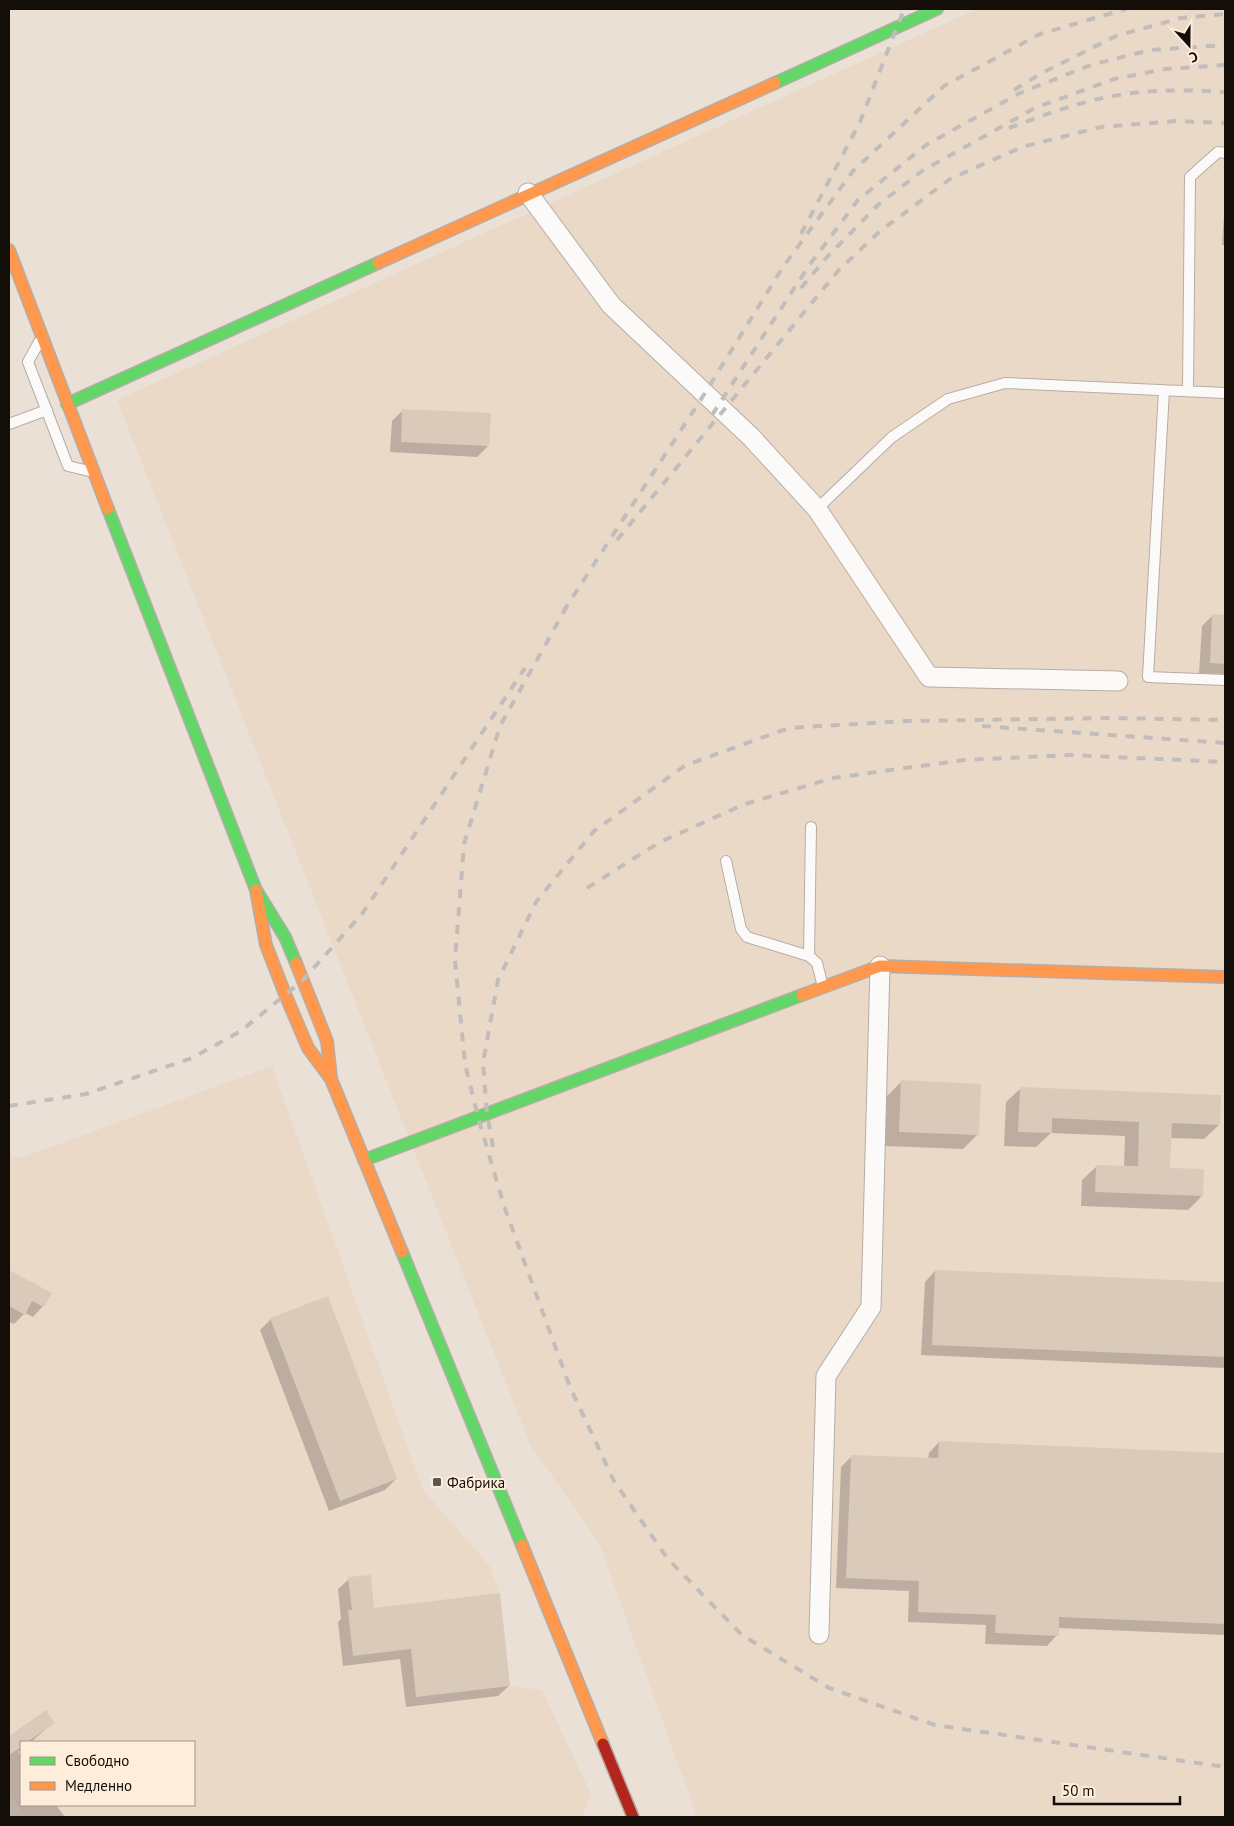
<svg xmlns="http://www.w3.org/2000/svg" width="1234" height="1826" viewBox="0 0 1234 1826" font-family="'PT Sans',sans-serif">
<style>
.built{fill:#ebd9c8;fill-rule:evenodd}
.shadow{fill:#0003}
.building{fill:#dacaba}
.lines{fill:none;stroke-linecap:round;stroke-linejoin:round}
.lane-casing{stroke:#b5ada6;stroke-width:12}
.street-casing{stroke:#b5ada6;stroke-width:21}
.fast-casing{stroke:#b5ada6;stroke-width:14}
.slow-casing{stroke:#b5ada6;stroke-width:14}
.jam-casing{stroke:#b5ada6;stroke-width:14}
.lane{stroke:#fcfaf9;stroke-width:10}
.street{stroke:#fcfaf9;stroke-width:19}
.fast{stroke:#63d668;stroke-width:11}
.slow{stroke:#ff974d;stroke-width:11}
.jam{stroke:#b3261e;stroke-width:11}
.rail{stroke:#c0bdbb;stroke-width:4;stroke-dasharray:9 9;stroke-linecap:butt}
.poi-dot{fill:#5f5850;stroke:#ffeddb;stroke-width:2}
.labels{text-anchor:middle;dominant-baseline:central;stroke-width:4;stroke-linejoin:round;paint-order:stroke}
.poi-label{font-size:15px;fill:#140e08;stroke:#ffeddb;text-anchor:start}
</style>
<rect width="100%" height="100%" fill="#eae0d6"/>
<!-- built -->
<path class="built" d="M977 9H1225V1817H697L599 1543 530 1444 117 400Z
M272 1066 423 1490 489 1565 500 1593 510 1686 542 1690 591 1794 582 1817H27L9 1794V1155L21 1158ZM21 1742H194V1805H21Z"/>
<!-- shadow -->
<path class="shadow" d="M1225 212V245H1222L1224 214Z
M403 410 488 446 477 457 390 452 392 421Z
M1212 616H1225V674L1199 673 1202 626Z
M901 1082 977 1135 963 1149 885 1146 887 1096Z
M1021 1088 1219 1125 1204 1139 1170 1138 1168 1169 1202 1196 1188 1210 1081 1206 1082 1180 1097 1166 1124 1167 1125 1136 1051 1133 1036 1147 1004 1146 1006 1102Z
M935 1271 1225 1284V1368L921 1355 925 1282Z
M9 1272 50 1293 43 1306 33 1317 25 1313 14 1324 9 1322Z
M271 1319 396 1479 385 1490 329 1511 260 1330Z
M939 1442 1225 1454V1635L1058 1628 1057 1635 1047 1646 985 1644 986 1625 908 1622 909 1591 836 1588 841 1467 852 1456 928 1459 929 1453Z
M349 1579 373 1609 509 1686 498 1696 406 1707 400 1659 343 1666 338 1622 341 1619 338 1589Z
M45 1711 53 1723 31 1742H21V1749L18 1752 21 1756V1805H56L65 1817H10L9 1737Z"/>
<!-- building -->
<path class="building" d="M402 409 491 413 489 446 401 442Z
M1212 614 1225 615V664L1210 663Z
M901 1080 981 1084 979 1135 899 1132Z
M1020 1087 1221 1095 1220 1125 1172 1123 1170 1168 1204 1169 1203 1196 1095 1192 1096 1165 1138 1166 1139 1122 1052 1118V1133L1018 1132Z
M9 1270 52 1293 44 1307 32 1301 25 1315 9 1306Z
M935 1270 1225 1282V1357L932 1345Z
M328 1296 397 1479 340 1501 270 1318Z
M939 1441 1225 1453V1624L1059 1617V1636L995 1633 996 1615 918 1612 919 1581 846 1578 851 1455 938 1458Z
M371 1575 374 1608 500 1593 510 1686 416 1697 411 1649 353 1656 348 1610H352L348 1577Z
M46 1710 55 1723 27 1742H21V1747L9 1755V1736Z"/>
<g class="lines">
<!-- lane casing -->
<g class="lane-casing">
<path id="lane" d="M39 342 28 362 68 466 89 471
M1164 390 1148 677 1225 680
M1188 391 1190 177 1218 152 1225 153
M9 424 47 410
M817 509 892 437 948 399 1005 383 1225 393
M726 861 741 929 747 937 809 956 817 963 823 987
M809 956 811 827"/>
</g>
<!-- street casing -->
<g class="street-casing">
<path id="street" d="M528 193 611 305 751 437 817 509 929 677 1118 681
M819 1634 826 1376 871 1307 880 966"/>
</g>
<!-- fast casing -->
<g class="fast-casing">
<path id="fast" d="M775 83 937 9
M67 404 378 263
M108 509 256 890 285 937 296 963
M364 1160 802 995
M402 1252 522 1545"/>
</g>
<!-- slow casing -->
<g class="slow-casing">
<path id="slow" d="M9 250 108 509
M378 263 775 83
M256 890 266 945 285 994 308 1048 331 1079 402 1252
M296 963 327 1041 331 1078
M802 995 880 966 1225 977
M522 1545 603 1744"/>
</g>
<!-- jam casing -->
<g class="jam-casing">
<path id="jam" d="M603 1744 633 1817"/>
</g>
<!-- lane -->
<use href="#lane" class="lane"/>
<!-- street -->
<use href="#street" class="street"/>
<!-- fast -->
<use href="#fast" class="fast"/>
<!-- slow -->
<use href="#slow" class="slow"/>
<!-- jam -->
<use href="#jam" class="jam"/>
<!-- rail -->
<path class="rail" d="M1014 90 1042 73 1116 36 1181 18 1225 14
M1009 128C1047 114 1086 99 1126 94 1158 89 1193 90 1225 92
M801 234 860 122 904 9
M801 288 828 256 878 205 922 171 1035 108 1114 79 1166 69 1225 65
M712 415 808 267 858 200 926 145 1020 93 1091 65 1150 50 1225 45
M617 540 838 271 879 232 950 179 1022 147 1101 127 1177 121 1225 123
M567 606 500 726 464 844 455 960 465 1064 478 1117 504 1206 570 1387 614 1481 667 1558 742 1635 829 1688 935 1725 1225 1767
M563 612 705 393 783 267 853 171 944 86 1040 34 1126 9
M982 726 1225 743
M587 888 660 842 745 804 833 778 964 760 1071 755 1225 762
M9 1106 86 1094 192 1058 241 1031 302 981 362 914 525 668
M493 1147 487 1114 483 1063 498 980 536 902 594 831 686 765 789 728 907 721 1110 718 1225 720"/>
</g>
<!-- markers -->
<rect class="poi-dot" x="432" y="1477" width="10" height="10" rx="2.5"/>
<g class="labels">
<!-- poi labels -->
<g class="poi-label">
<text x="447" y="1482">Фабрика</text>
</g>
</g>
<!-- border -->
<rect width="1234" height="1826" fill="none" stroke="#140e08" stroke-width="20"/>
<!-- legend -->
<rect x="20" y="1741" width="175" height="65" fill="#ffeddb" stroke="#a19487"/>
<rect x="30" y="1757" width="25" height="8" fill="#63d668" stroke="#a19487"/>
<text x="65" y="1766" font-size="15" fill="#140e08">Свободно</text>
<rect x="30" y="1782" width="25" height="8" fill="#ff974d" stroke="#a19487"/>
<text x="65" y="1791" font-size="15" fill="#140e08">Медленно</text>
<!-- north arrow -->
<g transform="translate(1189 45) rotate(159)" stroke="#ffeddb" stroke-width="4" paint-order="stroke">
<path d="M0-4L9 19L0 12L-9 19Z" fill="#140e08"/>
<text y="-8" font-size="14" font-weight="bold" text-anchor="middle" fill="#140e08">С</text>
</g>
<!-- scale -->
<path d="M1054 1796v8h126v-8" fill="none" stroke="#140e08" stroke-width="2.5"/>
<text x="1062" y="1796" font-size="15" fill="#140e08" stroke="#ffeddb" stroke-width="4" paint-order="stroke">50 m</text>
</svg>
